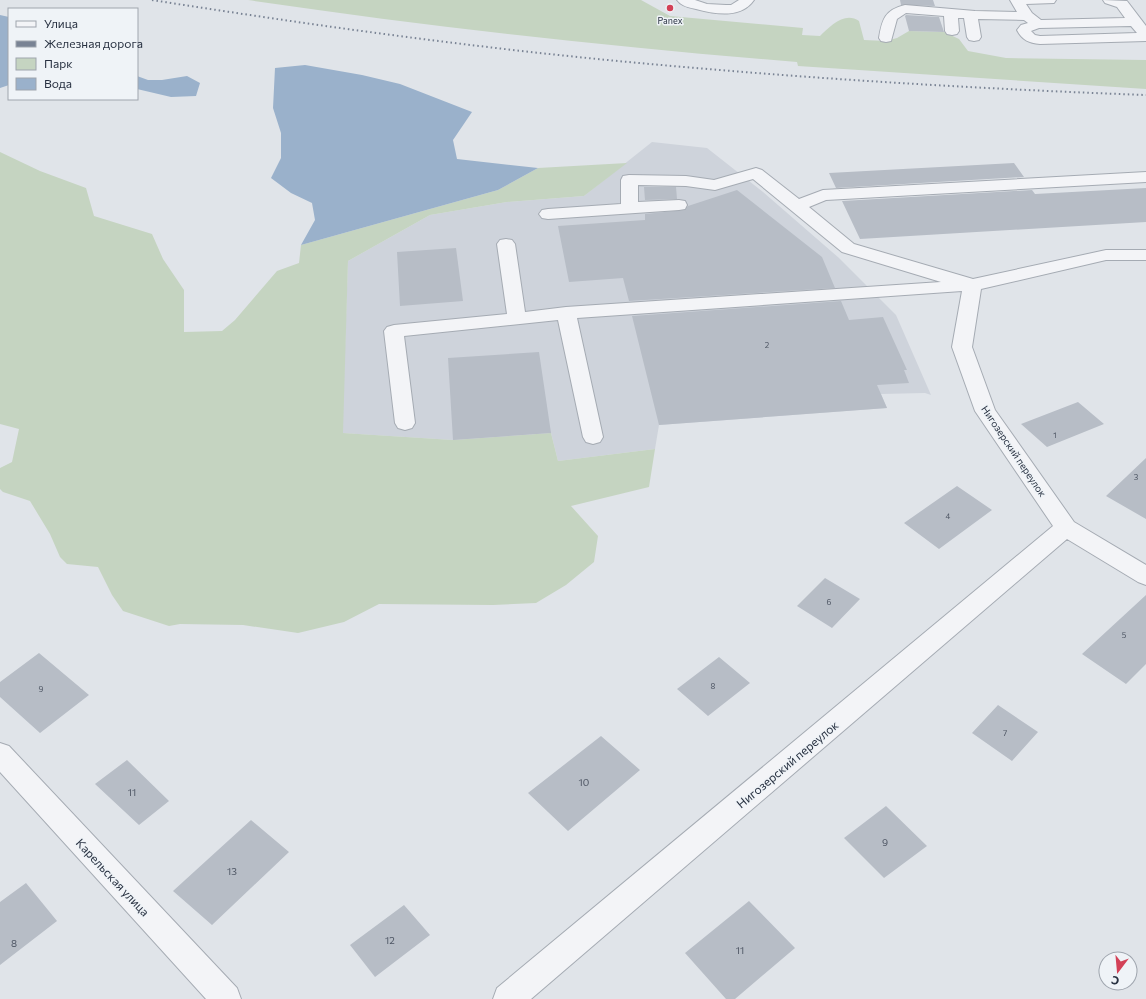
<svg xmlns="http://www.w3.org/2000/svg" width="1146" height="999" viewBox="0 0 1146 999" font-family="Commissioner,sans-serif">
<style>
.built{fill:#ced3db}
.green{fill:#c5d4c1}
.water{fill:#9ab1cb}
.building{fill:#b7bdc6}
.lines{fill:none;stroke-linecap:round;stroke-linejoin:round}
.minor-casing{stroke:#a5abb3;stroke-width:2}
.minor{fill:#f3f4f7;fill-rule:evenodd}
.rail{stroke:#798394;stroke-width:2;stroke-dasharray:1.5 3;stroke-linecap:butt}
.poi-dot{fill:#d34157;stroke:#eff3f7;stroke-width:1.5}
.labels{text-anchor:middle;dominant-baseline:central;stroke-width:3;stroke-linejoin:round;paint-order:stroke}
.number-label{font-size:8px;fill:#4c5462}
.far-poi-label{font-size:9px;fill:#283141;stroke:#eff3f7}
.street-label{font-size:10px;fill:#283141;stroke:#eff3f7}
.near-number-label{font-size:10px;fill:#4c5462}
.near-street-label{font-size:12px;fill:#283141;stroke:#eff3f7}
</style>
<rect width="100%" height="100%" fill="#e0e4e9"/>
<!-- built -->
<path class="built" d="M652 142 707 148 763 192 839 258 896 315 931 395 925 393 881 394 887 408 659 425 655 449 558 461 551 433 453 440 342 433 348 261 430 215 507 202 584 196Z"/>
<!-- green -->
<path class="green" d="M248 0H641L670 16 803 28 802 35 820 36C830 26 845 11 859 21L864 40 886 41 897 38 909 31 944 32 959 39 968 51 1006 58 1146 60V89L798 66 797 62C613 47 431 27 248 0Z
M0 152 40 171 86 188 94 216 152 234 163 259 184 290V332L222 331 235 320 277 271 299 263 301 245 498 190 538 168 627 163 584 196 507 202 430 215 348 261 343 433 453 440 551 433 558 461 655 449 649 487 571 506 598 536 594 562 566 585 536 603 493 605 379 604 344 622 298 633 243 625 180 624 169 626 123 611 112 595 98 567 67 564 60 557 50 534 30 501 3 492 0 489V468L12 462 19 429 0 424Z"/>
<!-- water -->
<path class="water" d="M0 15 9 17V85L0 88Z
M305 65 362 75 400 84 472 112 453 140 457 159 538 168 498 190 301 245 315 220 312 203 291 193 271 178 281 158V133L273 108 275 68Z
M137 76 148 80H162L187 76 200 83 196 96 171 97 137 89Z"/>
<!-- building -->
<path class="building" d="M900 0H933L935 6 901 5Z
M906 15 939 17 944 32 909 31 905 16Z
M1014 163 1024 177 836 188 829 173Z
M644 187H676L677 199 645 200Z
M1146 188V222L860 239 842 201 1032 190 1035 194Z
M737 190 822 257 835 288 629 301 623 278 569 282 558 226 645 220V214L685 210 688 206Z
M456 248 463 301 400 306 397 252Z
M841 301 849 320 883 317 907 370H904L909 383 877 385 887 408 659 425 632 316Z
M539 352 551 433 453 440 448 358Z
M1078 402 1104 424 1047 447 1021 424Z
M1146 458V519L1106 496Z
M957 486 992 510 939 549 904 523Z
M825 578 860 599 832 628 797 606Z
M1146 595V664L1126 684 1082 654Z
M39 653 89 695 40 733 0 697V682Z
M719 657 750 683 708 716 677 689Z
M998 705 1038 732 1012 761 972 733Z
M601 736 640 770 568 831 528 793Z
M127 760 169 801 139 825 95 784Z
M886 806 927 846 884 878 844 838Z
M251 820 289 852 212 925 173 891Z
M26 883 57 921 0 965V902Z
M749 901 795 948 735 999H726L685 953Z
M404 905 430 935 375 977 350 945Z"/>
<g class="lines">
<!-- minor casing -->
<g class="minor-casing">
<path id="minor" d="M677 0H695L707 4 726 5H731L739 0H754C741 19 715 14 696 9 690 8 681 6 677 0Z
M1010 0H1056L1054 3 1026 4 1032 13 1041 20 1125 18 1117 7 1105 3 1103 0 1127 1 1146 26V41L1040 44C1029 43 1022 40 1017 30L1021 25 1028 23 1024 20 978 19 981 37 979 40 974 41 969 40 967 37 964 18H958L959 31 957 34 952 35 947 34 945 31 944 16 906 13 897 19 891 41 886 42 881 41 879 38C882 19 885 10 905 5L975 11 1017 12ZM1131 26 1137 33 1040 36 1035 35 1031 31 1039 28Z
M756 168 762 170 799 199 823 190 1146 172V182L826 200 809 207 854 244 973 279 1106 250H1146V260H1106L981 289 972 347 995 410 1074 522 1146 565V585L1138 582 1067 539 531 999H493L497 988 1053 526 975 411 952 347 962 291 577 318 603 437 600 442 593 444 586 442 583 437 558 320 404 336 415 423 412 428 405 430 398 428 395 423 384 331 387 327 394 325 507 314 497 244 500 240 506 239 512 240 515 244 525 312 566 307 941 282 842 252 753 179 715 190 686 186 638 185V202L679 200 685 201 687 205 685 209 679 210 548 219 542 218 539 214 542 210 548 209 621 204V180L623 176 629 175 686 176 714 180Z
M0 743 9 746 237 988 241 999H206L0 772Z"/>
</g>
<!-- minor -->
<use href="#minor" class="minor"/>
<!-- rail -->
<path class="rail" d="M152 0C317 26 483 49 650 64 815 79 980 89 1146 95"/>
</g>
<!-- markers -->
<circle class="poi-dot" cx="670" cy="8" r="4"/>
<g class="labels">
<!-- number labels -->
<g class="number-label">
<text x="767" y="345">2</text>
<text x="1055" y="435">1</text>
<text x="1136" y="477">3</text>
<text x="948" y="516">4</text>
<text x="829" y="602">6</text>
<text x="1124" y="635">5</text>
<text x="713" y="686">8</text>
<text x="41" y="689">9</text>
<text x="1005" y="733">7</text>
</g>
<!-- far-poi labels -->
<g class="far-poi-label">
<text x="670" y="20">Panex</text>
</g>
<!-- street labels -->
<g class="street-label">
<text transform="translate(1014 451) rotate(56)">Нигозерский переулок</text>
</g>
<!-- near-number labels -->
<g class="near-number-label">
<text x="584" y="782">10</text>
<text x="132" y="792">11</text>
<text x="885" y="842">9</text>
<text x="232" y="871">13</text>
<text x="390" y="940">12</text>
<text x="14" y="943">8</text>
<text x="740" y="950">11</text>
</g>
<!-- near-street labels -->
<g class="near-street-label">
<text transform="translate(787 764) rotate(-40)">Нигозерский переулок</text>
<text transform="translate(113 877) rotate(47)">Карельская улица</text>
</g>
</g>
<!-- legend -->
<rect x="8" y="8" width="130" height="92" fill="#eff3f7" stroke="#9fa5ae"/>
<rect x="16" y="21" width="20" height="6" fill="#f3f4f7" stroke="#9fa5ae"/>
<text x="44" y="28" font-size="12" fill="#283141">Улица</text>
<rect x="16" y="41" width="20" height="6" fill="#798394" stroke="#9fa5ae"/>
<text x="44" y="48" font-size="12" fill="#283141">Железная дорога</text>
<rect x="16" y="58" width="20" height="12" fill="#c5d4c1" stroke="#9fa5ae"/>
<text x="44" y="68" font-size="12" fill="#283141">Парк</text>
<rect x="16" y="78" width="20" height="12" fill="#9ab1cb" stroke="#9fa5ae"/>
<text x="44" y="88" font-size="12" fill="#283141">Вода</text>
<!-- north arrow -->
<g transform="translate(1118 971) rotate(196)"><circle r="19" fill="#eff3f7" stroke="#9fa5ae"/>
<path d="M0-3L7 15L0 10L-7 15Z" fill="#d34157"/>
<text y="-6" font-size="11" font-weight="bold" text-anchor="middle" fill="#283141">С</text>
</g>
</svg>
